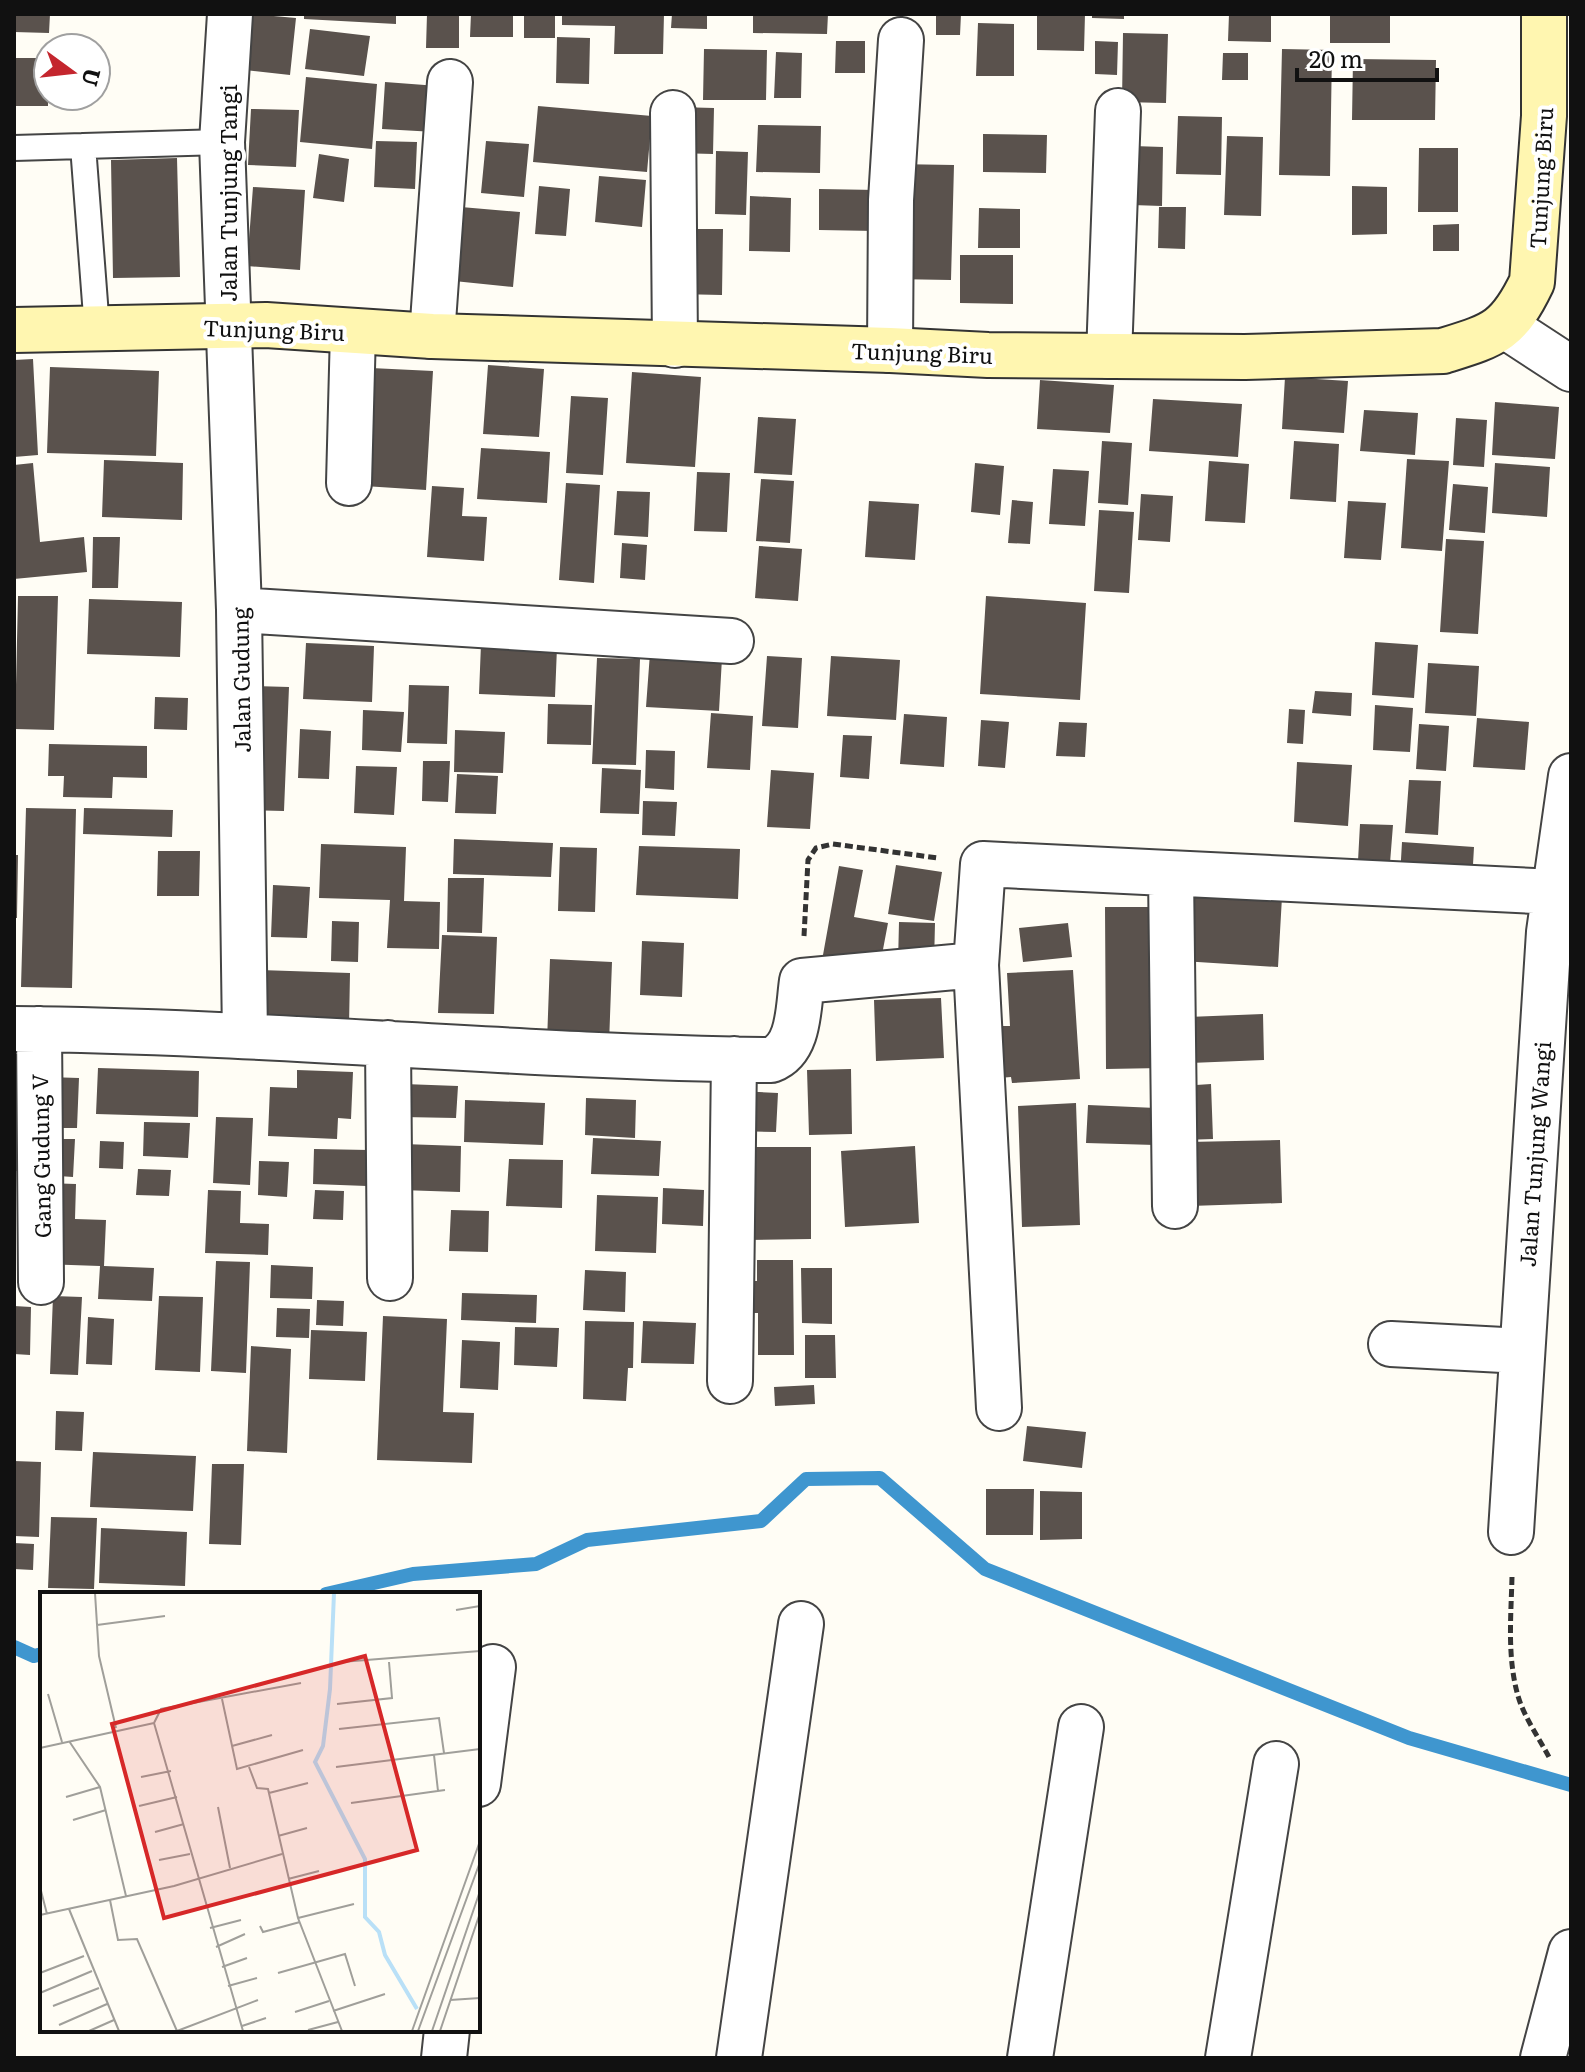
<svg xmlns="http://www.w3.org/2000/svg" width="1585" height="2072" viewBox="0 0 1585 2072" font-family="Literata,serif">
<style>
.lines{fill:none;stroke-linecap:round;stroke-linejoin:round}
.stream{stroke:#3f96cf;stroke-width:14}
.building{fill:#5a524d}
.lane-casing{stroke:#444;stroke-width:28}
.street-casing{stroke:#444;stroke-width:48}
.secondary-casing{stroke:#333;stroke-width:48}
.path{stroke:#333;stroke-width:5;stroke-dasharray:8 4;stroke-linecap:butt}
.lane{stroke:#fff;stroke-width:24}
.street{stroke:#fff;stroke-width:44}
.secondary{stroke:#fff6b0;stroke-width:44}
.labels{text-anchor:middle;dominant-baseline:central;stroke-width:8;stroke-linejoin:round;paint-order:stroke}
.street-label{font-size:22px;fill:#111;stroke:#fff}
.inset-river{fill:none;stroke:#b9e0f7;stroke-width:4}
.inset-road{fill:none;stroke:#a09f9a;stroke-width:2}
.view{fill:#d62828;fill-opacity:0.15;stroke:#d62828;stroke-width:4}
.inset-edge{fill:none;stroke:#111;stroke-width:4}
</style>
<rect width="100%" height="100%" fill="#fffdf5"/>
<g class="lines">
<!-- stream -->
<path class="stream" d="M326 1594 413 1574 536 1564 587 1540 761 1521 806 1479 880 1478 985 1569 1409 1738 1571 1785
M14 1647 34 1656 42 1654"/>
</g>
<!-- building -->
<path class="building" d="M14 14H50L49 33 14 32Z
M252 14 296 18 290 75 245 70Z
M304 14H396V24L304 19Z
M427 14H459V48H426Z
M471 14H513V37H470Z
M524 14H555V38H524Z
M562 14H664L663 54H614L615 26 562 25Z
M672 14H707V29L671 28Z
M753 14H828L827 34 753 33Z
M936 14H961L960 35H936Z
M1037 14H1085L1084 51 1037 50Z
M1092 14H1124V19L1092 18Z
M1229 14H1271V42L1228 41Z
M1330 14H1390V43H1330Z
M978 23 1014 24V76H976Z
M310 29 370 36 364 76 305 69Z
M1123 33 1168 34 1166 103 1122 102Z
M557 37 590 38 589 84 556 83Z
M836 41H865V73H835Z
M1095 41 1118 42 1117 75 1095 74Z
M704 49 767 50 766 100H703Z
M1282 49 1332 50 1330 176 1279 175Z
M776 52 802 53 801 98H774Z
M1223 53H1248V80H1222Z
M14 58H48V106H14Z
M1353 59 1436 60 1435 120H1352Z
M306 77 377 84 372 149 300 142Z
M385 82 438 86 435 132 382 129Z
M538 106 652 116 647 172 533 162Z
M677 107 714 108 713 154 676 153Z
M251 109 299 110 296 167 248 165Z
M1178 116 1222 117 1221 175 1176 174Z
M758 125 821 126 820 173 756 172Z
M983 134 1047 135 1046 173 983 172Z
M1227 136 1263 137 1261 216 1224 215Z
M376 141 417 142 415 189 374 187Z
M486 141 529 144 524 197 481 193Z
M1133 146 1163 147 1162 206 1132 205Z
M1419 148H1458V212H1418Z
M716 151 748 152 746 215 715 214Z
M319 154 349 159 344 202 313 198Z
M177 158 180 277 113 278 111 160Z
M895 164 954 165 951 280 893 279Z
M599 176 646 180 642 227 595 222Z
M539 186 570 189 566 236 535 234Z
M1352 186 1387 187V234L1352 235Z
M253 187 305 190 300 270 247 266Z
M819 189 877 190 876 231 819 230Z
M750 196 791 198 790 252 749 251Z
M461 207 520 212 513 287 454 281Z
M1159 207H1186L1185 249 1158 248Z
M979 208 1020 209V248H978Z
M1459 224V251H1433V225Z
M677 229H723L722 295 677 294Z
M960 255H1013V304L960 303Z
M33 359 38 455 14 457V360Z
M488 365 544 369 539 437 483 434Z
M50 367 159 371 156 456 47 453Z
M371 368 433 371 426 490 364 486Z
M632 372 701 377 695 467 626 463Z
M1285 377 1348 381 1344 433 1282 429Z
M1040 380 1114 385 1110 433 1037 429Z
M571 396 608 398 603 475 566 473Z
M1153 399 1242 404 1238 457 1149 451Z
M1495 402 1559 407 1555 459 1492 455Z
M1364 410 1418 413 1415 455 1360 451Z
M758 417 796 419 792 475 754 473Z
M1456 418 1487 420 1484 467 1453 465Z
M1102 441 1132 443 1128 505 1098 503Z
M1294 441 1339 444 1336 502 1290 499Z
M481 448 550 452 547 503 477 499Z
M1407 459 1449 461 1442 551 1401 548Z
M104 460 183 463 182 520 102 517Z
M1209 461 1249 464 1245 523 1205 521Z
M33 463 40 542 84 537 87 572 14 579V465Z
M975 463 1004 466 1000 515 971 512Z
M1495 463 1550 467 1547 517 1492 513Z
M1053 469 1089 471 1085 526 1049 524Z
M697 472 730 473 727 532 694 531Z
M761 479 794 481 790 543 756 541Z
M566 483 600 485 594 583 559 580Z
M1453 484 1488 487 1485 533 1449 530Z
M432 486 464 488 462 516 487 517 484 561 427 557Z
M617 491 650 492 648 537 614 535Z
M1141 494 1173 496 1170 542 1138 540Z
M1012 500 1033 502 1030 544 1008 543Z
M869 501 919 504 915 560 865 557Z
M1348 501 1386 503 1381 560 1344 558Z
M1099 510 1134 512 1129 593 1094 591Z
M93 537H120L118 588H92Z
M1446 539 1484 541 1478 634 1440 632Z
M622 543 647 545 645 580 620 578Z
M759 546 802 549 798 601 755 598Z
M18 596H58L54 730 15 729Z
M986 596 1086 603 1080 700 980 694Z
M89 599 182 602 180 657 87 654Z
M1375 642 1418 645 1414 698 1372 695Z
M306 643 374 646 372 702 303 699Z
M481 644 557 647 555 697 479 694Z
M650 653 722 658 719 711 646 707Z
M767 656 802 658 798 728 762 726Z
M831 656 900 660 896 720 827 716Z
M597 658 640 659 636 765 592 764Z
M1428 663 1479 666 1476 716 1425 713Z
M409 685 449 686 447 744 407 743Z
M252 686 289 687 284 811 247 810Z
M1315 691 1352 693 1351 716 1312 713Z
M155 697 188 698 187 730 154 729Z
M548 704 592 705 591 745 547 744Z
M1375 705 1413 708 1410 752 1373 750Z
M1289 709 1305 710 1303 744 1287 743Z
M363 710 404 712 401 752 362 750Z
M711 713 753 716 750 770 707 768Z
M904 714 947 717 944 767 900 764Z
M1477 718 1529 722 1525 770 1473 767Z
M981 720 1009 722 1005 768 978 766Z
M1059 722 1087 723 1085 757 1056 756Z
M1419 724 1449 726 1446 771 1416 769Z
M300 729 331 731 329 779 298 778Z
M455 730 505 732 503 773 454 772Z
M843 735 872 736 869 779 840 777Z
M49 744 147 746V778L113 777 112 798 63 797 64 776H48Z
M646 750 675 751 674 790 645 788Z
M423 761H450L448 802 422 801Z
M1297 762 1352 765 1348 826 1294 822Z
M356 766 397 767 394 815 354 813Z
M602 768 641 770 639 814 600 813Z
M771 770 814 773 810 829 767 827Z
M457 774 498 776 496 814 455 813Z
M1409 780 1441 781 1438 835 1405 833Z
M643 801 677 802 675 836 642 835Z
M26 808 76 809 72 988 21 987Z
M84 808 173 810 172 837 83 834Z
M1360 824 1393 825 1390 863 1358 861Z
M454 839 553 843 551 877 453 874Z
M1402 842 1474 847 1472 882 1400 877Z
M321 844 406 847 404 901 440 902 439 949 387 948 390 900 319 898Z
M639 846 740 849 738 899 636 895Z
M560 847 597 848 595 912 558 911Z
M158 851H200L199 896H157Z
M14 855H18L17 918H14Z
M896 865 942 872 934 921 888 914Z
M839 866 863 870 854 917 888 923 881 960 846 954 843 971 821 966Z
M448 878H484L482 933 447 932Z
M273 885 310 887 307 938 271 937Z
M1187 892 1282 897 1278 967 1182 961Z
M1105 907H1162V1068L1106 1069Z
M332 921 359 922 358 962 331 961Z
M899 922 935 923 934 964 898 963Z
M1068 923 1072 957 1023 962 1019 928Z
M442 935 497 937 494 1014 438 1013Z
M642 941 684 943 682 997 640 995Z
M550 959 612 962 609 1044 547 1042Z
M260 970 350 973 349 1027 259 1023Z
M1073 970 1080 1079 1012 1083 1011 1077 987 1079 983 1026H1010L1007 973Z
M941 998 944 1058 876 1061 874 1000Z
M1263 1014 1264 1060 1190 1063 1188 1017Z
M98 1068 199 1071 198 1117 96 1114Z
M851 1069 852 1134 809 1135 807 1070Z
M297 1070 353 1072 351 1119 338 1118 337 1139 268 1136 270 1087 297 1088Z
M48 1077 79 1078 77 1128H47Z
M404 1084 458 1086 456 1118 403 1117Z
M1211 1084 1213 1139 1183 1140 1181 1086Z
M740 1091 778 1093 776 1132 738 1131Z
M586 1098 636 1100 635 1138 585 1135Z
M465 1100 545 1103 543 1145 464 1142Z
M1076 1103 1080 1225 1022 1227 1018 1106Z
M1088 1105 1156 1108 1155 1145 1086 1143Z
M14 1111 24 1112 22 1171H14Z
M216 1117 253 1118 250 1185 213 1183Z
M144 1122 190 1123 188 1158 143 1156Z
M593 1138 661 1141 659 1176 591 1174Z
M46 1139H75L73 1177 44 1175Z
M1280 1140 1282 1203 1190 1206 1188 1142Z
M100 1141 124 1142 123 1169 99 1168Z
M403 1144 461 1146 460 1192 401 1190Z
M915 1146 919 1223 845 1227 841 1151Z
M744 1147H811V1239L745 1240Z
M314 1149 369 1150 367 1186 313 1184Z
M509 1159 563 1160 562 1208 506 1206Z
M259 1161 289 1162 287 1197 258 1195Z
M138 1169 171 1170 169 1196 136 1195Z
M45 1183 76 1184 75 1219 106 1220 104 1266 154 1268 152 1301 98 1299 100 1266 42 1264Z
M663 1188 704 1190 703 1226 662 1224Z
M208 1190 241 1191 240 1223 269 1224 268 1255 205 1253Z
M315 1190 344 1191 343 1220 313 1219Z
M597 1195 658 1197 656 1253 595 1251Z
M451 1210 489 1211 488 1252 449 1251Z
M757 1260H793L794 1355H758V1313H739V1281H757Z
M216 1261 250 1262 246 1373 211 1371Z
M271 1265 313 1267 312 1299 270 1298Z
M801 1268H832V1324L802 1323Z
M585 1270 626 1272 625 1312 583 1310Z
M462 1293 537 1295 536 1323 461 1320Z
M53 1296 82 1297 78 1375 50 1374Z
M159 1296 203 1297 200 1372 155 1370Z
M317 1300 344 1301 343 1326 316 1325Z
M14 1306 31 1307 30 1355 14 1354Z
M277 1308 310 1309 309 1338 276 1337Z
M383 1316 447 1319 443 1412 474 1413 472 1463 377 1460Z
M88 1317 114 1319 112 1365 86 1364Z
M585 1321 634 1322 633 1368H628L626 1401 583 1399Z
M643 1321 696 1323 694 1364 641 1363Z
M515 1327 559 1328 557 1367 514 1365Z
M311 1330 367 1332 365 1381 309 1379Z
M805 1335H835L836 1378H805Z
M462 1340 500 1342 498 1390 460 1388Z
M251 1346 291 1349 287 1453 247 1451Z
M814 1385 815 1404 775 1406 774 1387Z
M56 1411 84 1412 82 1451 55 1450Z
M1027 1426 1086 1432 1082 1468 1023 1461Z
M93 1452 196 1456 193 1511 90 1507Z
M14 1461 41 1462 39 1537 14 1536Z
M212 1464H244L241 1545 209 1544Z
M986 1489H1034L1033 1535H986Z
M1040 1491 1082 1492V1539L1040 1540Z
M51 1517 97 1518 94 1589 48 1588Z
M101 1528 187 1532 185 1586 99 1583Z
M14 1543 34 1544 33 1570 14 1569Z"/>
<g class="lines">
<!-- lane casing -->
<g class="lane-casing">
<path id="lane" d="M83 146 97 329
M14 148 222 142"/>
</g>
<!-- street casing -->
<g class="street-casing">
<path id="street" d="M230 14 222 142 239 610 245 1036
M673 113 675 345
M1505 326 1571 369
M432 336 450 82
M890 350 891 200 901 40
M1109 356 1118 111
M349 483 353 331
M239 610 731 641
M1171 874 1175 1206
M14 1029C267 1031 518 1057 771 1060 800 1049 798 1008 802 981L976 965
M39 1029 41 1282
M388 1043 390 1278
M1391 1344 1522 1351
M730 1381 734 1059
M999 1408 976 965 983 864 1555 892
M1511 1532 1549 932 1571 776
M478 1784 493 1667
M444 2058 447 2030
M739 2058 801 1624
M1030 2058 1081 1727
M1228 2058 1276 1764
M1543 2058 1571 1952"/>
</g>
<!-- secondary casing -->
<g class="secondary-casing">
<path id="secondary" d="M14 330 266 325 432 336 890 350 988 355 1245 357 1443 351C1494 335 1508 332 1532 282L1544 116V14"/>
</g>
<!-- path -->
<path class="path" d="M804 936 808 860 816 848 833 844 938 858
M1512 1577C1511 1617 1507 1657 1518 1696 1524 1717 1539 1738 1549 1757"/>
<!-- lane -->
<use href="#lane" class="lane"/>
<!-- street -->
<use href="#street" class="street"/>
<!-- secondary -->
<use href="#secondary" class="secondary"/>
</g>
<g class="labels">
<!-- street labels -->
<g class="street-label">
<text transform="translate(1540 178) rotate(-87)">Tunjung Biru</text>
<text transform="translate(227 193) rotate(-90)">Jalan Tunjung Tangi</text>
<text transform="translate(274 329) rotate(2)">Tunjung Biru</text>
<text transform="translate(922 352) rotate(2)">Tunjung Biru</text>
<text transform="translate(240 680) rotate(-91)">Jalan Gudung</text>
<text transform="translate(1534 1154) rotate(-86)">Jalan Tunjung Wangi</text>
<text transform="translate(40 1156) rotate(-91)">Gang Gudung V</text>
</g>
</g>
<!-- overview -->
<g transform="translate(40 1592)">
<rect width="440" height="440" fill="#fffdf5"/>
<path class="inset-river" d="M294 1 290 97 283 154 275 170 325 267V325L339 340 345 363 377 417"/>
<path class="inset-road" d="M55 1 59 64 76 136M416 18 440 14M57 33 125 24M301 70 440 59M8 102 22 150M182 107 197 177 263 158M297 112 352 106 349 70M114 131 203 439M114 131 121 117 261 91M299 137 399 126 404 161M29 149 60 195 86 304M192 154 232 143M0 156 114 131M394 163 398 199M209 175 217 196 228 197 258 326 302 439M296 175 440 157M101 185 131 179M229 201 268 191M26 205 60 195M311 211 405 198M99 214 137 205M178 215 190 276M33 228 66 218M115 240 144 232M238 244 267 236M119 268 150 262M248 287 279 279M0 295 7 322M70 308 78 348 97 347 137 439M29 317 79 439M0 323 134 294 242 262M258 326 314 312M220 334 223 340 260 330M170 336 201 328M176 355 205 342M182 375 207 366M0 381 44 364M238 381 305 362 315 394M188 394 217 386M0 401 52 379M410 408 440 406M13 414 59 396M293 419 345 402M255 420 289 409M19 433 67 412M202 434 226 426M268 438 298 430M49 439 74 428M137 439 218 408M372 439 440 249M378 439 440 270M392 439 440 299M400 439 440 321"/>
<path class="view" d="M325 64 377 258 124 326 72 132Z"/>
<rect width="440" height="440" class="inset-edge"/>
</g>
<!-- border -->
<rect width="1585" height="2072" fill="none" stroke="#111111" stroke-width="32"/>
<!-- north arrow -->
<g transform="translate(72 72) rotate(105)"><circle r="38" fill="#ffffff" stroke="#a0a0a0" stroke-width="2"/>
<path d="M0-6L14 30L0 20L-14 30Z" fill="#c4262e"/>
<text y="-12" font-size="22" font-weight="bold" text-anchor="middle" fill="#111111">U</text>
</g>
<!-- scale -->
<path d="M1297 68v12h140v-12" fill="none" stroke="#111111" stroke-width="4"/>
<text x="1309" y="68" font-size="24" fill="#111111" stroke="#ffffff" stroke-width="6" paint-order="stroke">20 m</text>
</svg>
